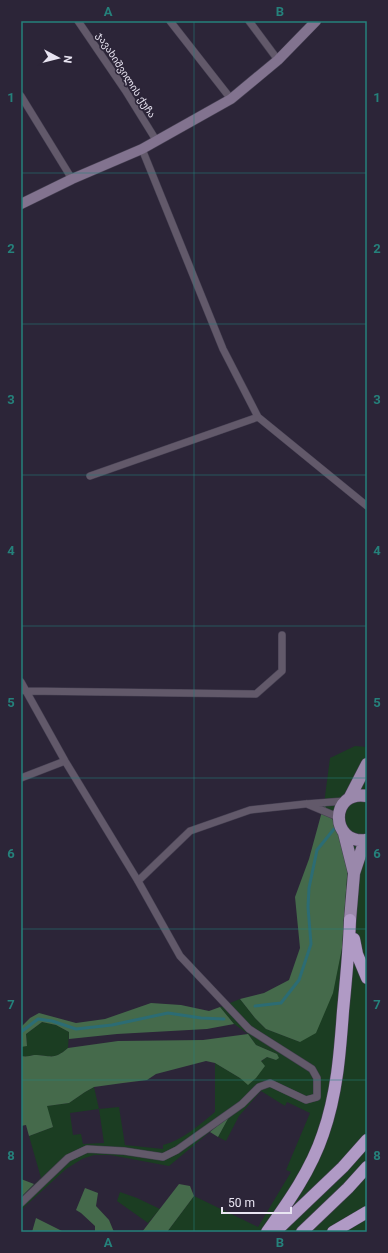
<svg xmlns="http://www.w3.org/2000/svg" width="388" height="1253" viewBox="0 0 388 1253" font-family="Roboto,'Noto Sans Georgian',sans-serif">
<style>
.green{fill:#1b3d22;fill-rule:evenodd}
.forest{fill:#456a4b}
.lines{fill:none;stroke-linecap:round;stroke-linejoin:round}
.stream{stroke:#2c6c74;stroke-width:3}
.street-casing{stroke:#464052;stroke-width:8}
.secondary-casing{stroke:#464052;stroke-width:11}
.primary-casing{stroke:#464052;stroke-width:13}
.highway-casing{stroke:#464052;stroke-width:13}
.street{stroke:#62596a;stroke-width:7}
.secondary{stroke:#82738f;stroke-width:10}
.primary{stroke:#9a88ab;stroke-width:12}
.highway{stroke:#b09ac5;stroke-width:12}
.grid{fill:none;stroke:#25817b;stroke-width:1;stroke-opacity:0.55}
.labels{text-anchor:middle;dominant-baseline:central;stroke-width:3.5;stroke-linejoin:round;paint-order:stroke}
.street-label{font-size:10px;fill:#e9e5f2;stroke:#2c2538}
.neatline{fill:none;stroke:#25817b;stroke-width:1.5}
.grid-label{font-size:13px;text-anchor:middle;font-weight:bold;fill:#25817b}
</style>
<rect width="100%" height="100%" fill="#2c2538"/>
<!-- green -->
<path class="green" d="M355 746 367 747V1232H167L194 1196 258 1227 291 1172 286 1170 310 1113 287 1102 285 1106 261 1091 239 1116 226 1141 218 1137 229 1116 169 1166 110 1155H94L82 1159 66 1169 21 1210V1197L41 1178 29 1136 53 1127 46 1106 69 1103 85 1092 94 1087 99 1109 119 1107 125 1145 163 1149V1145C183 1140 199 1125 215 1112V1063L240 1078 267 1057 276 1060 277 1054 256 1045 248 1034 234 1024 220 1007 240 999 255 1018 266 1029 300 1042 343 838 324 804 330 758ZM99 1109 104 1143 83 1144 81 1134 73 1135 70 1113Z
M42 1022 56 1025 69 1032 68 1048C53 1061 51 1055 34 1055 30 1056 26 1057 21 1056V1047L27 1045 26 1034Z
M120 1192 137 1198 160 1209 148 1223 117 1201Z"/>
<!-- forest -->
<path class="forest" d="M324 804 343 838 348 862 342 948 333 993 316 1033 300 1042 266 1029 255 1018 240 999 264 993 289 980 300 948 295 897 309 859Z
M151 1003 181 1005 209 1011 220 1007 234 1024 207 1029 117 1034 69 1039V1032L56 1025 42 1022 26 1034 27 1046 21 1047V1027L30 1018 39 1013 76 1023 105 1019Z
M248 1034 256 1045 277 1054 279 1058 276 1060 267 1057 261 1061 265 1066 256 1078 248 1085 240 1078 215 1063 206 1061 156 1074 147 1080 123 1083 94 1087 85 1092 69 1103 47 1106 53 1127 29 1136 26 1125 21 1126V1056C26 1057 30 1056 34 1055 51 1055 53 1061 68 1048L118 1041 203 1040Z
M230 1115 218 1137 210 1132Z
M21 1179 34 1184 21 1197Z
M179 1184 190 1186 194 1196 167 1232H142Z
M85 1188 98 1193 96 1206 109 1220 114 1232H95V1226L81 1213 76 1210Z
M36 1218 64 1232H32Z"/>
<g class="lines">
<!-- stream -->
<path class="stream" d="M255 1006 281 1003 299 980 311 944 308 907 309 888 317 850 334 829
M21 1032 38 1019 52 1021 76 1029 112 1025 168 1013 201 1018 224 1019"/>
<!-- street casing -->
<g class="street-casing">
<path id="street" d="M78 21 125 90 156 140
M170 21 231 99
M249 21 278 60
M21 96 72 179
M142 149 223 349 258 417 367 506
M90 476 258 417
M21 682 65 761 138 881 180 956 249 1029 312 1069 317 1078V1097L306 1100 270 1083 259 1087 242 1104 177 1150 163 1157 124 1151 87 1149 68 1158 21 1203
M25 691 256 694 282 671V635
M21 778 65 761
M307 804 338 817
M138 881 190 831 250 810 305 804 345 801"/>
</g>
<!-- secondary casing -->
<g class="secondary-casing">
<path id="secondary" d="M21 204 72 179 142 149 231 99 278 60 316 21"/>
</g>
<!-- primary casing -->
<g class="primary-casing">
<path id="primary" d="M367 796C330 789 329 845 367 840
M350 797 367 764
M344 833 354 873 350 920
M354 873 365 840"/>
</g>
<!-- highway casing -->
<g class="highway-casing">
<path id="highway" d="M354 939 357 954 367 978
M267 1232C289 1201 311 1170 323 1134 337 1094 340 1053 343 1011 346 980 349 950 350 920
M275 1232 343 1167 367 1140
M302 1232 348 1188 367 1167
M333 1232 367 1212"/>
</g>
<!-- street -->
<use href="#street" class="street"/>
<!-- secondary -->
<use href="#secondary" class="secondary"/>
<!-- primary -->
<use href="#primary" class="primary"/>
<!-- highway -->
<use href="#highway" class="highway"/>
</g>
<!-- grid -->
<path class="grid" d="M194 21V1232M21 173H367M21 324H367M21 475H367M21 626H367M21 778H367M21 929H367M21 1080H367"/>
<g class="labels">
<!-- street labels -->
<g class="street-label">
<text transform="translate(126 75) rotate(57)">ჯავახიშვილის ქუჩა</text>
</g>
</g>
<!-- border -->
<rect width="388" height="1253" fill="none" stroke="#2c2538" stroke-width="44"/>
<!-- north arrow -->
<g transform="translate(58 58) rotate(97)" stroke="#2c2538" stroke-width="3" paint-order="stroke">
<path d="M0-3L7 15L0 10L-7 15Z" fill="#e9e5f2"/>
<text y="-6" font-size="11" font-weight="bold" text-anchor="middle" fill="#e9e5f2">N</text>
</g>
<!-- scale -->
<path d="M222 1207v6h69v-6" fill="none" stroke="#e9e5f2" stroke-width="2"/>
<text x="228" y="1207" font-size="12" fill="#e9e5f2" stroke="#2c2538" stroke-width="3" paint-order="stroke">50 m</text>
<rect x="22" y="22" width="344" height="1209" class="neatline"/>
<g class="grid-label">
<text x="108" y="16">A</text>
<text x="280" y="16">B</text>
<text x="11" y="102">1</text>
<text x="377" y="102">1</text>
<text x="11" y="253">2</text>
<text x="377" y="253">2</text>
<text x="11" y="404">3</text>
<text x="377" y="404">3</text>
<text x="11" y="555">4</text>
<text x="377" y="555">4</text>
<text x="11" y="707">5</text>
<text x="377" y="707">5</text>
<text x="11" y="858">6</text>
<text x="377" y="858">6</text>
<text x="11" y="1009">7</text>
<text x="377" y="1009">7</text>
<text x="11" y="1160">8</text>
<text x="377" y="1160">8</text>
<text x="108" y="1247">A</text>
<text x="280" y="1247">B</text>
</g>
</svg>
